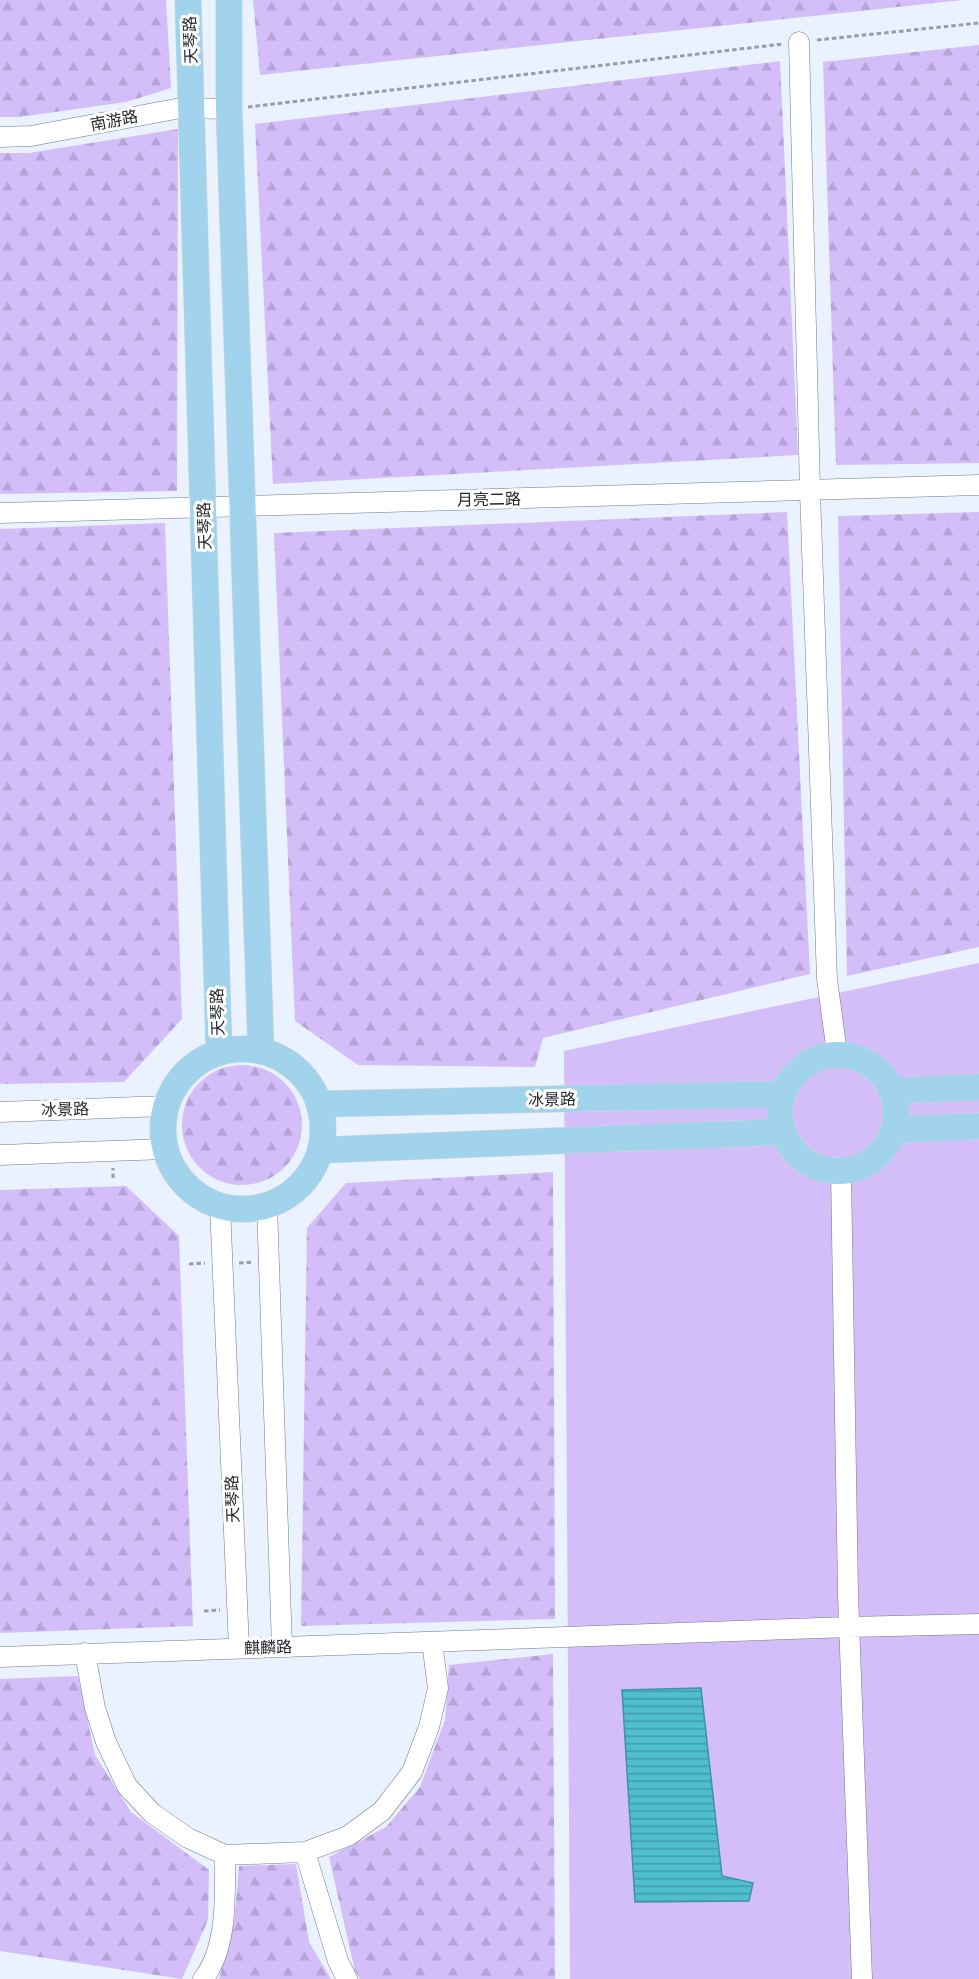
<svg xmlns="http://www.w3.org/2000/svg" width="979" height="1979" viewBox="0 0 979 1979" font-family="'Asap Condensed','Noto Sans SC',sans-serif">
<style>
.green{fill:#d4befa}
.forest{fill:url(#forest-firs)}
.water{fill:url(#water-rules);stroke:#42929f;stroke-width:1.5}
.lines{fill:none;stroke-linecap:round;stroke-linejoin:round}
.minor-casing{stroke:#707a87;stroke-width:21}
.major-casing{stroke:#d3d4d5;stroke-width:27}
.path{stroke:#969da6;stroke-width:3;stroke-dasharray:4.5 3;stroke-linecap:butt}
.minor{stroke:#fff;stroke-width:20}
.major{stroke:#a1d3ec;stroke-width:26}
.labels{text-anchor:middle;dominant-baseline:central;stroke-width:6;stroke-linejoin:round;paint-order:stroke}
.street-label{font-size:16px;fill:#24282d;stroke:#fff}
</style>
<defs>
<pattern id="forest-firs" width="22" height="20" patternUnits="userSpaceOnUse" patternTransform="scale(1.5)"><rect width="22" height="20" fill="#d4befa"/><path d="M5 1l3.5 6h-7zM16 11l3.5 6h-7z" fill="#b6a3d7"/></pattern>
<pattern id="water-rules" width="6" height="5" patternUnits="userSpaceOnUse" patternTransform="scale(1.5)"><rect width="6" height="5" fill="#4fbfd0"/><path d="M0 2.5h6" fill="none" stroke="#419ba9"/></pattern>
</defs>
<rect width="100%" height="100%" fill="#e9f2fe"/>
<!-- green -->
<path class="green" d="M979 963V1979H570L564 1051Z"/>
<!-- forest -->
<path class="forest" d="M0 0H166L171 88 126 102 20 117H0Z
M253 0H963L260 75Z
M979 45V463L836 465 823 62Z
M780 61 798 455 273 484 255 124Z
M178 129 177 491 0 494V153H29Z
M787 512 810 974 543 1038 535 1067 358 1065 295 1021 274 533Z
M979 512V947L847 976 838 516Z
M165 523 182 1019 124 1082 0 1084V529Z
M182 1125a60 60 0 1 1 120 0a60 60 0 1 1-120 0Z
M553 1172 555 1619 301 1626 307 1228 346 1183Z
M126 1186 179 1236 193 1626 0 1633V1190Z
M553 1654 555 1979H360L355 1971 329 1857 386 1827 420 1787 445 1720 449 1665Z
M78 1676 95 1755 131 1812 209 1870 208 1920 182 1979 0 1951V1679Z
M296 1864 309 1942 331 1979H219L234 1924 239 1866Z"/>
<!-- water -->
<path class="water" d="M701 1688 722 1876 753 1883 749 1901 635 1902 622 1690Z"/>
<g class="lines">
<!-- minor casing -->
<g class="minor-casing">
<path id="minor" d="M799 42 810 491 827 979 837 1053
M0 137 31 136 181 108 229 109
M0 513 979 485
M0 1112 166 1106
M0 1155 165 1149
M841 1172 848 1594 862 1979
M220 1206 239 1648
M267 1206 282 1647
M85 1653 95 1708 106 1742 127 1786 152 1813 188 1838 225 1855 305 1852 348 1836 382 1811 412 1772 429 1727 438 1688 432 1642
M0 1657 849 1627 979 1624
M305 1852 338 1961 347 1979
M203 1979C228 1948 225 1894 225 1855"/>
</g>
<!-- major casing -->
<g class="major-casing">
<path id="major" d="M188 0 219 1052
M229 0V109L261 1050
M163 1129a80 80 0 1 1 160 0a80 80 0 1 1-160 0Z
M780 1113a58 58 0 1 1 116 0a58 58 0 1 1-116 0Z
M891 1091 979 1087
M320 1104 783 1094
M893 1130 979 1126
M322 1150 783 1132"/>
</g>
<!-- path -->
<path class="path" d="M817 40 979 23
M248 107 783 44
M113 1178V1168
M239 1263 253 1262
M189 1264 205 1263
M204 1611 220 1610"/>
<!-- minor -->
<use href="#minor" class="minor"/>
<!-- major -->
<use href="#major" class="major"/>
</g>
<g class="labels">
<!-- street labels -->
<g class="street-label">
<text transform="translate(190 40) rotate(-92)">天琴路</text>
<text transform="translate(114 120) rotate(-11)">南游路</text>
<text transform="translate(489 499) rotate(-1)">月亮二路</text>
<text transform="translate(204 526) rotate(-92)">天琴路</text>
<text transform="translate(217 1012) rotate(-92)">天琴路</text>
<text transform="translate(552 1099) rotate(-1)">冰景路</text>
<text transform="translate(65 1109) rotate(-2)">冰景路</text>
<text transform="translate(232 1499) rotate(-92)">天琴路</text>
<text transform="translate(268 1647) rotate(-2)">麒麟路</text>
</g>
</g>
</svg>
